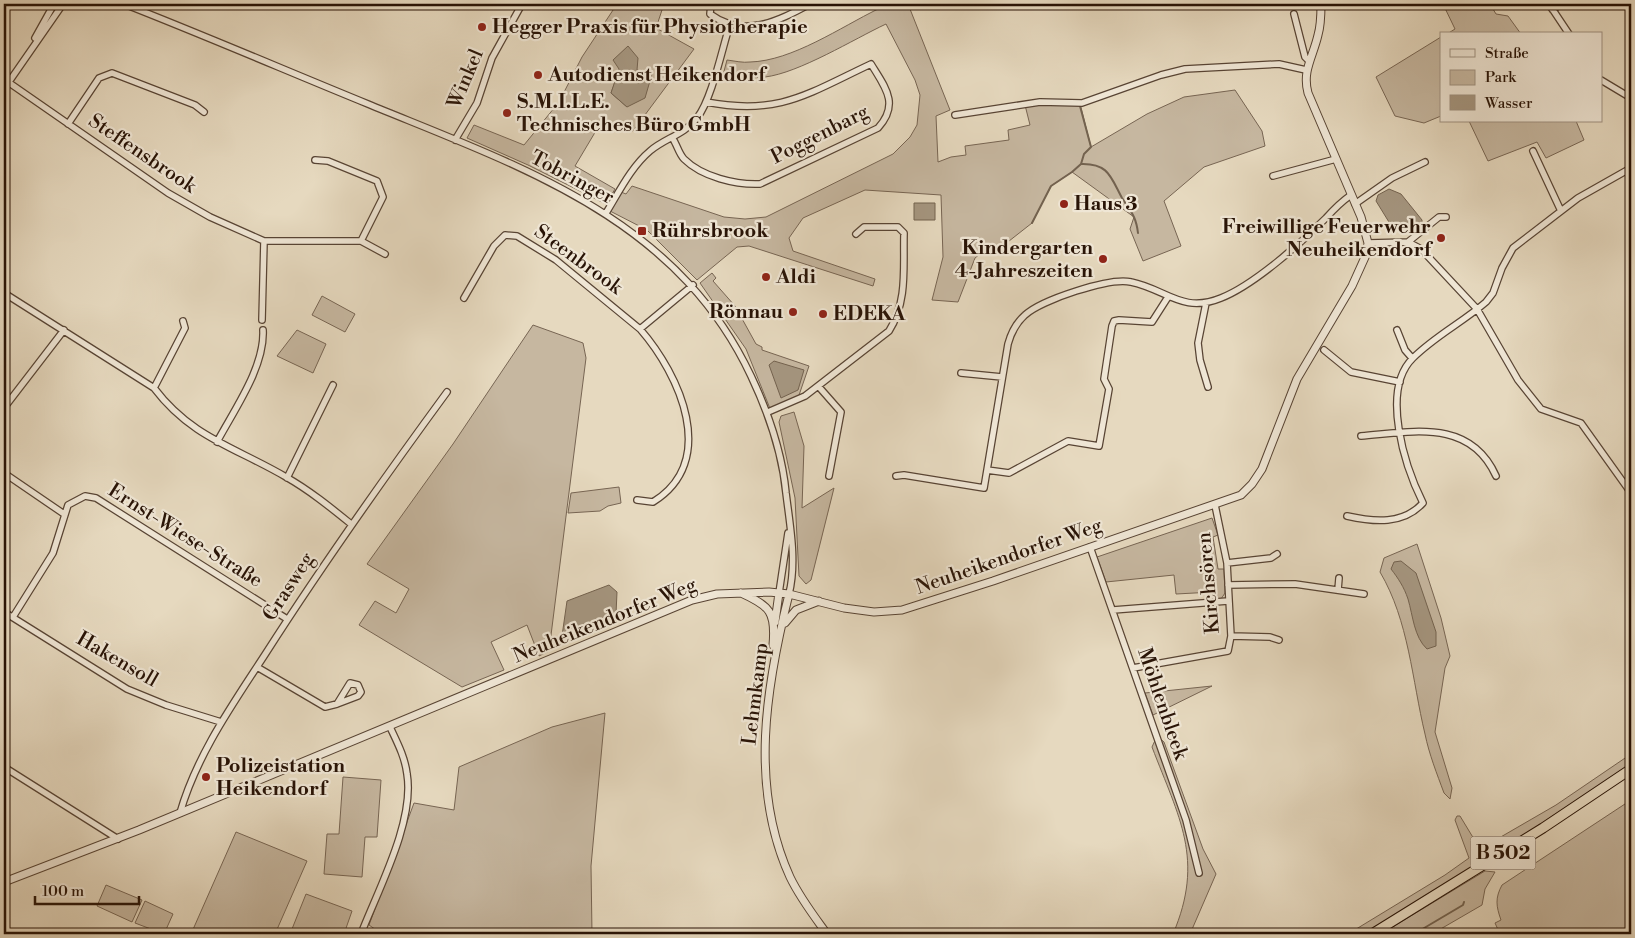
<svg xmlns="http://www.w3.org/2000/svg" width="1635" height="938" viewBox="0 0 1635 938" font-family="'Libre Bodoni',serif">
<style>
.green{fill:#c6b7a0;stroke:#776553;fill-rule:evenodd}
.water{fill:#a59680;stroke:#73624f}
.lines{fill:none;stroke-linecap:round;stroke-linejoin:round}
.stream{stroke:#73624f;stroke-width:2}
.minor-casing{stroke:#584434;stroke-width:8}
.tertiary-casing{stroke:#584434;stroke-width:9}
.trunk-casing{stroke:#281306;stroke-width:11}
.minor{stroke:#efe6d5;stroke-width:5.5}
.tertiary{stroke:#efe6d5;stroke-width:7}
.trunk{stroke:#e6d9bf;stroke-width:9}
.poi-dot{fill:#8f2418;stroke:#efe6d5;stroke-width:2}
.labels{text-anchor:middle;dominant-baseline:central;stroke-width:4.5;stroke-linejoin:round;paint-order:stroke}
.shield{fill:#efe6d5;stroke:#645244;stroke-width:1}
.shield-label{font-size:19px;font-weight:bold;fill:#281306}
.poi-label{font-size:20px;font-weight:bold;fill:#281306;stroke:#efe6d5;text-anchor:start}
.street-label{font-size:20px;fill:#281306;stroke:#efe6d5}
</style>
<rect width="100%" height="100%" fill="#e6d9bf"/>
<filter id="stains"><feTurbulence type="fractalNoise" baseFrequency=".004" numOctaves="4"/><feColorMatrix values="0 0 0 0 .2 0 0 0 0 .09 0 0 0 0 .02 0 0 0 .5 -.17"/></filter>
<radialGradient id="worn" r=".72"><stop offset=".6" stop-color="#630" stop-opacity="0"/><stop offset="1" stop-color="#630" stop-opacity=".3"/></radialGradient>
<!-- green -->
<path class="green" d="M617 4H664L656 28 694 49 633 131 603 119 575 166 615 189 606 204 528 165 467 138 474 125 524 145 559 102 582 57ZM620 69 627 107 611 93Z
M878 4H908L950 110 936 116 938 162 951 157 966 155 965 146 1009 140 1008 130 1030 125 1025 105 1080 104 1091 147 1147 114 1184 97 1235 90 1262 131 1265 146 1204 167 1164 201 1181 246 1143 261 1130 229 1134 217 1072 172 1051 186 1032 223 1004 245 985 250 975 258 958 302 932 300 943 257 941 195 865 190 803 218 789 238 793 251 875 279 873 286 749 246 737 247 697 280 647 230 610 211 621 192 626 194 632 186 724 217 745 219 766 217 893 154 910 137 917 125 920 95 915 80 886 24C854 39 799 73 765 77 750 79 737 77 723 75L727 60C735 61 743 63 750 62 792 61 841 27 878 9Z
M1443 4H1490L1496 14 1508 16 1521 34H1447L1455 29Z
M1441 37V116L1424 123 1395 116 1376 77Z
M1469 121H1576L1584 140 1546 158 1537 142 1488 161Z
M712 273 716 278 713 281 735 306 756 344 762 347V350L809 366 797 401 771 411 746 349 700 283Z
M322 296 355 314 345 332 312 315Z
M533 325 583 343 586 358 549 651 539 656 527 625 491 642 504 670 462 687 359 625 375 601 396 613 409 589 367 564 453 444Z
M297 330 326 344 313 373 277 356Z
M794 412 804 446 802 508 834 488 811 580 806 584 799 576 795 498 779 422 781 416Z
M619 487 621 503 608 506 600 511 568 513 571 493Z
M1212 518 1218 535 1213 537 1218 569H1224L1225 593 1221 599H1214L1213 592 1176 594 1174 575 1106 582 1097 557Z
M1417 544 1441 618 1450 656 1445 668 1435 732 1452 788 1450 799 1444 793C1437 774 1429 754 1425 734 1412 680 1409 621 1380 572L1384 558Z
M1212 686 1153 715 1145 693Z
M605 713 591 866 592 934H382L369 925 414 803 454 810 459 767 552 727Z
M1157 736 1164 742 1203 849 1216 874 1190 934H1173C1205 859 1179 818 1152 747Z
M1631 754V764L1477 866 1364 934H1348L1445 875 1469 858 1455 820 1457 816H1460L1480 849 1556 805Z
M343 777 381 780 377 837H365L362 877 324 874 327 834H339Z
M1631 800V934H1500L1495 923 1501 920C1496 906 1495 898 1502 885Z
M236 832 307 861 275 934H191Z
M1485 871 1495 872 1485 889 1482 905 1432 934H1381Z
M106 885 142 900 132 922 97 906Z
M306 894 352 911 344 934H290Z
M145 901 173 914 164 934 135 923Z"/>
<!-- water -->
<path class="water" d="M628 46 638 58 637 70 652 74 645 98 627 107 611 93 619 69 613 60Z
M1389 189 1401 194 1422 220V223L1408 231 1392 227 1376 201 1378 195Z
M914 203H935V220H914Z
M774 361 804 370 798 390 781 398 769 365Z
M1401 561 1416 573 1436 632V646L1427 649C1414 637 1413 616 1408 599 1404 587 1398 578 1391 569L1394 562Z
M609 585 617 592 616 614 562 636 567 601Z"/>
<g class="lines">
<!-- stream -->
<path class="stream" d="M1081 164C1109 163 1111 178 1122 198 1131 212 1136 216 1138 233
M1032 223 1051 186 1072 172 1081 164 1084 154 1091 147 1080 106
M1414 934 1463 905 1464 902"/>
<!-- minor casing -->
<g class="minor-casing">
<path id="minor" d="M124 4C206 36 287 71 368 104 521 167 676 217 751 376 769 414 782 451 786 493 790 526 797 561 789 594
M711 4 710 14C744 39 778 21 810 4
M1549 4 1569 34
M1552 9 1563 4
M1294 14 1305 57 1309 61
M35 38 54 4
M1601 80 1631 98
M8 82 168 193 210 217 264 241H361L385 254
M4 89 63 4
M955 115 1040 102 1082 103 1161 75 1185 69 1279 64 1306 70
M68 124 99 78 112 73 195 105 204 112
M673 139C677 145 679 154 684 159 702 177 736 185 760 184L878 128C900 104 885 87 871 64 807 94 779 116 706 102
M455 140 477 103 492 58 522 4
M1533 151 1561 211
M315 160 328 161 377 181 383 197 361 241
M1273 176 1336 159
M1355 204 1392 178 1425 162
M606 213C619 192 631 167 650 151 665 138 684 135 697 118 712 99 722 49 730 24
M1408 242 1439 217H1446
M1368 243 1408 242 1421 249 1477 309 1518 380 1541 409 1581 423 1631 493
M4 293 154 388C192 438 235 447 286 477 309 490 330 507 351 524
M464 298 494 246 505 235 517 236 556 260 640 329
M1206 303 1198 343 1200 360 1208 387
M262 320 264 241
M1397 330 1405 350 1412 358
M1324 350 1351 372 1400 382
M961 373 1002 377
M819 387 841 412 829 476
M154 388 185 328 183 321
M4 408 64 330
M768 412 805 396 889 331C908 301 903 267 904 233L898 227H864L856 234
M1361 436C1412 432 1470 418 1496 476
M217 442C234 410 265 367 263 330
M987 470 1009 473 1068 441 1099 446 1109 389 1104 379 1112 326 1114 321 1119 320 1152 322 1168 297
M4 473 64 514
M896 476 904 475 984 488 1008 344C1011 333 1016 323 1025 315 1041 300 1110 277 1131 282 1166 289 1182 314 1221 298 1254 285 1301 243 1326 218 1334 209 1341 202 1351 195
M287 478 333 385
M637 500 653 502C719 461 680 375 640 329L693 285
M1347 516C1374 522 1403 525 1423 503 1405 467 1380 390 1413 358 1435 336 1463 322 1486 302L1493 293 1502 268 1513 248 1578 198 1631 168
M1090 547 1186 820 1199 873
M1227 563 1271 558 1277 554
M1228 585 1295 584 1364 594
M1338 590 1339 578
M779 593 788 533
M1113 610 1228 601
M4 612 127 689 166 705 221 722
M13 617 53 553 68 505 85 496 96 498 287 619
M1231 636 1270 637 1279 640
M257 667 325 707 337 704 350 683 358 685 361 692 358 696 337 704
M1133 668 1228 651 1231 636 1227 563 1215 505
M4 767 118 839
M180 813C197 754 233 704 266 653 323 564 384 478 447 392
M361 934C378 890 415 821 407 774 405 757 397 742 390 727"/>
</g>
<!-- tertiary casing -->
<g class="tertiary-casing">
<path id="tertiary" d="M741 593C770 606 776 612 773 645
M789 594C766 686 749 787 790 877 800 898 814 916 827 934
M775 622 779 593
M785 623 796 610 819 601
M4 882 139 830 692 600 717 594 769 592 789 594 844 608 874 612 902 610 993 581 1241 495 1252 484 1262 469 1297 379 1352 286 1366 255 1368 243 1361 217 1308 93C1302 71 1313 57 1318 35 1321 25 1321 15 1321 4"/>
</g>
<!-- trunk casing -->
<g class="trunk-casing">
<path id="trunk" d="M1372 934 1543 828 1631 769"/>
</g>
<!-- minor -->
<use href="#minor" class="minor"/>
<!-- tertiary -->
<use href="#tertiary" class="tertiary"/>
<!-- trunk -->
<use href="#trunk" class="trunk"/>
</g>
<!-- markers -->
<g class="poi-dot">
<circle cx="482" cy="27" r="5"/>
<circle cx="538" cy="75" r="5"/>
<circle cx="507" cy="113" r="5"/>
<circle cx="1064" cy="204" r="5"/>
<rect x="637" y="226" width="10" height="10" rx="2.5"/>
<circle cx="1441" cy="238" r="5"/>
<circle cx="1103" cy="259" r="5"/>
<circle cx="766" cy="277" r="5"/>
<circle cx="793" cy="312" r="5"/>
<circle cx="823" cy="314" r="5"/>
<circle cx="206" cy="777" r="5"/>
</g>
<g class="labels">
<!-- shield labels -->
<rect class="shield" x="1470.5" y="836.5" width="65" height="33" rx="4"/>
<g class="shield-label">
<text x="1503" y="853">B 502</text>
</g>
<!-- poi labels -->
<g class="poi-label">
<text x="492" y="27">Hegger Praxis für Physiotherapie</text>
<text x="548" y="75">Autodienst Heikendorf</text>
<text x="517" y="102">S.M.I.L.E.<tspan x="517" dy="23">Technisches Büro GmbH</tspan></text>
<text x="1074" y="204">Haus 3</text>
<text x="1431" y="227" text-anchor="end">Freiwillige Feuerwehr<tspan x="1431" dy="23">Neuheikendorf</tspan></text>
<text x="652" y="231">Rührsbrook</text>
<text x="1093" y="248" text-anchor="end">Kindergarten<tspan x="1093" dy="23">4-Jahreszeiten</tspan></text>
<text x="776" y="277">Aldi</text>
<text x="783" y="312" text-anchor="end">Rönnau</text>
<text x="833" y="314">EDEKA</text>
<text x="216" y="766">Polizeistation<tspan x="216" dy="23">Heikendorf</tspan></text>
</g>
<!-- street labels -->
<g class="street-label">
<text transform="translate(466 79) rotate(-67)">Winkel</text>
<text transform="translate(820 135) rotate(-27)">Poggenbarg</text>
<text transform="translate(142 154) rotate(34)">Steffensbrook</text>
<text transform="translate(572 178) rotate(28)">Tobringer</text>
<text transform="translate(578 260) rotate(36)">Steenbrook</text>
<text transform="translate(185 536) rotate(32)">Ernst-Wiese-Straße</text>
<text transform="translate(1009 557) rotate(-19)">Neuheikendorfer Weg</text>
<text transform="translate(1209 583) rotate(-95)">Kirchsören</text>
<text transform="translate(289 587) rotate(-57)">Grasweg</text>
<text transform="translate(605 621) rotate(-22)">Neuheikendorfer Weg</text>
<text transform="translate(117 660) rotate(30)">Hakensoll</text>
<text transform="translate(756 694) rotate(-83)">Lehmkamp</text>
<text transform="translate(1162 704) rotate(71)">Möhlenbleek</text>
</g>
</g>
<!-- margin -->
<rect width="1635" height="938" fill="none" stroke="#e6d9bf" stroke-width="20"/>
<rect x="5" y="5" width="1625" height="928" fill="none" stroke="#281306" stroke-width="2.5"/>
<rect x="10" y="10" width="1615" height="918" fill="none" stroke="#281306"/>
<!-- legend -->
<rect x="1440" y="32" width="162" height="90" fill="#efe6d5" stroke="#9f9282"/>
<rect x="1450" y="49" width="25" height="8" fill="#efe6d5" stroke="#9f9282"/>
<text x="1485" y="58" font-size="15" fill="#281306">Straße</text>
<rect x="1450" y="70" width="25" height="15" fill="#c6b7a0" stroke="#9f9282"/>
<text x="1485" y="82" font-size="15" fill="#281306">Park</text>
<rect x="1450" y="95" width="25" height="15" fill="#a59680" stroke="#9f9282"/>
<text x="1485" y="108" font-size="15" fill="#281306">Wasser</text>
<!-- scale -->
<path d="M35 896v8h104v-8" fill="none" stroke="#281306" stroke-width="2.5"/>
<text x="42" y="896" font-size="15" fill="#281306" stroke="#efe6d5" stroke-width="4" paint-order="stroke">100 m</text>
<rect width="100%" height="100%" filter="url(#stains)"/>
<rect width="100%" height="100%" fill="url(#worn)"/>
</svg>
